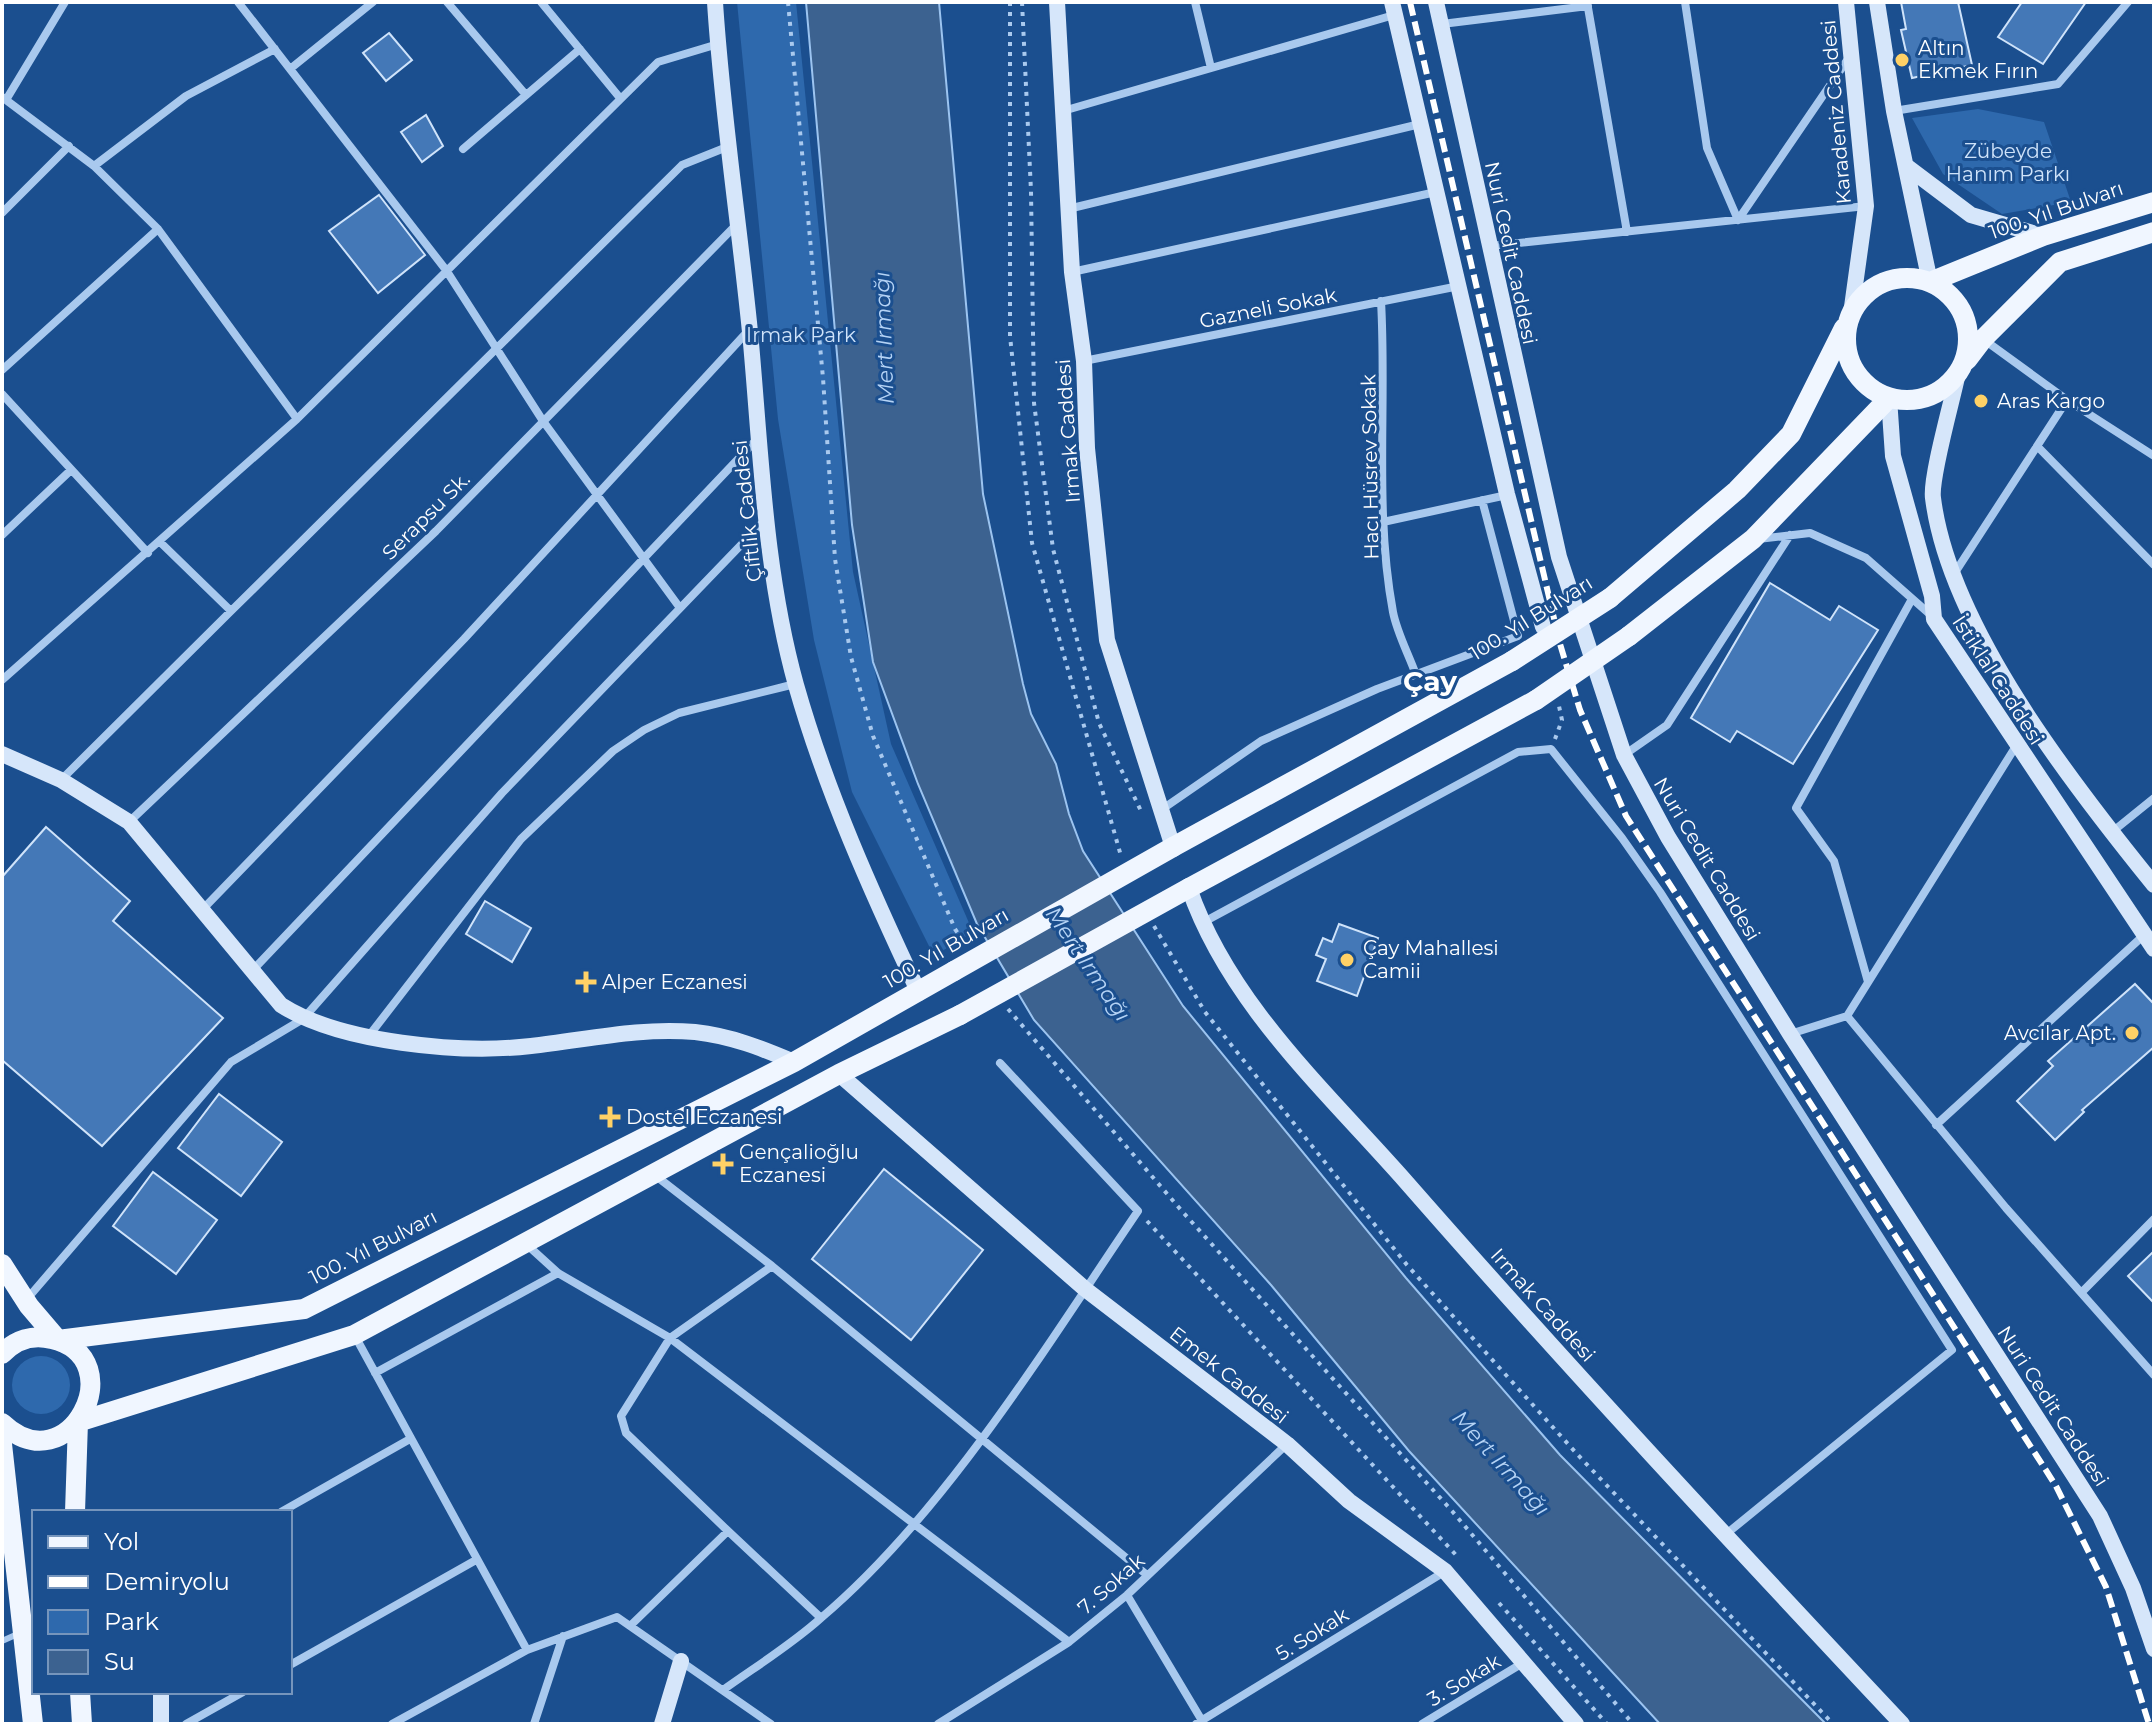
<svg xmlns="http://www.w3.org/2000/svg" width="2156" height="1726" viewBox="0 0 2156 1726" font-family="Montserrat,sans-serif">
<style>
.green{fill:#2e69ad}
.water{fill:#3c6290;stroke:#9cc4f0;stroke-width:2}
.building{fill:#4478b7;stroke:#cfe3fa;stroke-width:2}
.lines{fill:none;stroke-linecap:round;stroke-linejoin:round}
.path{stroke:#a9c9ee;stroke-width:4;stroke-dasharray:4 6;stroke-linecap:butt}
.lane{stroke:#a9c9ee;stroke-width:6}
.street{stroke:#a9c9ee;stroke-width:8}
.secondary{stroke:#d6e6fa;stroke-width:16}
.primary{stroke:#f0f6ff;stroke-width:20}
.rail{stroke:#fff;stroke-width:6;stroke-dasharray:14 6;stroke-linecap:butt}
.primary-bridge{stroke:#f0f6ff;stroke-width:20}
.poi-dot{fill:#ffd166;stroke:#1b4f8f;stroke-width:3}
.labels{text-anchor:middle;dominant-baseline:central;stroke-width:6;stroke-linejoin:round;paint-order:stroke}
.poi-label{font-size:20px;fill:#fff;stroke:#1b4f8f;text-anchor:start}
.street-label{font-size:20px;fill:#fff;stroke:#1b4f8f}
.park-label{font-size:20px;fill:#cfe3fa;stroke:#1b4f8f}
.water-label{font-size:22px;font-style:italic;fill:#b5d3f5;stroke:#1b4f8f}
.district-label{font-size:28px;font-weight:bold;fill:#fff;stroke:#1b4f8f}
</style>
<rect width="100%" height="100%" fill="#1b4f8f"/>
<!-- green -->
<path class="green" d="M737 2H796L853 572 891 744 973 932 934 956 852 792 814 640 778 419Z
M1978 109 2044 122 2071 202 2002 214 1943 174 1912 118Z
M12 1385a29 29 0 1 1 58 0a29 29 0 1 1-58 0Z"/>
<!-- water -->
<path class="water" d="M806 2H939L983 494 1023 684 1031 714 1056 764 1069 814 1083 851 1183 1006 1406 1278 1560 1455 1826 1724H1660L1409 1451 1271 1285 1034 1020 977 924 918 784 873 662 852 525Z"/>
<!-- building -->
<path class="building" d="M1901 2H1958L1972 65 1912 78 1901 30 1906 29Z
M2022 2H2086L2043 64 1998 37Z
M389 33 412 60 386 81 363 53Z
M426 115 443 146 422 162 401 132Z
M379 195 425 255 378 293 329 231Z
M1770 583 1830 620 1839 606 1878 630 1793 764 1737 731 1730 742 1691 718Z
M46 827 130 901 113 921 223 1018 102 1146 2 1060V877Z
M485 901 531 928 512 962 466 934Z
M1339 924 1378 938 1357 996 1317 981 1326 959 1316 955 1323 938 1332 942Z
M2135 984 2154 1004V1047L2082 1110 2084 1112 2055 1140 2017 1101 2053 1066 2048 1061Z
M219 1094 282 1142 241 1196 178 1148Z
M884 1169 983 1250 911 1340 812 1259Z
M153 1172 217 1220 176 1274 113 1226Z
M2154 1251V1303L2128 1276Z"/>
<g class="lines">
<!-- path -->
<path class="path" d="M788 2 823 378 835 559 851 657 873 736 955 929 964 942
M1010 2V336L1032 543 1121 856
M1022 2 1031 191 1034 403 1053 549 1099 723 1141 811
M1555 739 1562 720 1559 706
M1154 926 1205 1012 1407 1265 1577 1454 1833 1724
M1008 1009 1181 1210 1452 1511 1633 1724
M1147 1221 1456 1555
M1499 1603 1607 1724"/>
<!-- lane -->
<path class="lane" d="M2 1641 20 1633"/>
<!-- street -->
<path class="street" d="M238 2 446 270 543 421 680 608
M447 2 526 95
M541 2 620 98
M1195 2 1211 68
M1587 2 1627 232
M1685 2 1707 148 1738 220
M1442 24 1588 6
M290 69 373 2
M2 97 94 166 158 229 297 419
M6 100 65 2
M1063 111 1394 15
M1894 111 2058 84 2128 2
M463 149 580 49
M94 166 186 96 275 49
M1068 209 1420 124
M2 213 69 146
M1738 220 1850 56
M1490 246 1866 206
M1072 272 1436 192
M1381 301C1387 405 1374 510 1393 612 1397 633 1409 655 1416 675
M1983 339 2067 400 2154 456
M1084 361 1459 286
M2 370 158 229
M2 394 148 553
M2037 446 2154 565
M1383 522 1507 495
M2 535 71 470
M1758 539 1810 533 1866 558 1933 617
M1954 574 2067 400
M231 611 682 165 727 147
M2 680 297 419 658 62 718 44
M1624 755 1667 725 1790 535
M61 780 231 611 160 542
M1161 810 1261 741 1377 689 1518 636 1482 500
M129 822 436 531 736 225
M2112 832 2154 798
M202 910 464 639 749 330
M1202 923 1518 752 1551 749 1622 838 1660 892 1952 1350 1725 1535
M252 971 759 437
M1868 982 1834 861 1796 808 1912 599
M1847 1016 2006 1208 2154 1375
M1790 1034 1847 1016 2016 746
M368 1037 521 839 613 751 644 730 679 713 795 684
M1936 1125 2143 936
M656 1176 772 1266 1147 1575
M525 1243 558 1273 670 1338 1069 1642
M2082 1292 2154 1219
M27 1299 231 1062 303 1019 502 793 766 519
M355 1336 527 1650
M375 1373 558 1273
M281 1512 410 1439
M728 1531 821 1618
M1127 1595 1204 1724
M630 1626 728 1531 626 1433 621 1416 670 1338 772 1266
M290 1665 476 1560
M723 1690C755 1667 791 1645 821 1618 945 1513 1047 1345 1138 1211L1000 1063
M186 1724 243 1692
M392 1724 527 1650 617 1617 771 1724
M534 1724 563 1636
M938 1724 1069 1642 1127 1595 1287 1444
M1196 1724 1444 1572
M1422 1724 1521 1664"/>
<!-- secondary -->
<path class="secondary" d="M715 2C722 113 739 222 750 332 761 450 764 570 796 685 826 791 872 893 919 993
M1057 2 1072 272 1084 361 1087 448 1107 640 1173 847
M1392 2 1507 494 1543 627
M1436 2 1559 557 1624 755 1668 837 1790 1034 2100 1516 2133 1588 2154 1649
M1846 2 1866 206 1851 314
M1877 2 1894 111 1930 282
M1906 166 1971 215 2043 236
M1958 373C1953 398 1930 478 1933 498 1949 627 2073 785 2154 885
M1889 398 1893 456 1932 596 1934 619 2154 949
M2 754 61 780 129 822 281 1005C340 1043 461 1054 531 1046 586 1040 639 1027 695 1032 731 1036 761 1048 794 1062
M1189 888C1229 1004 1327 1092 1407 1183 1568 1367 1735 1546 1902 1724
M839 1074 1085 1289 1287 1444 1349 1501 1445 1571 1576 1724
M161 1692V1724
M662 1724 681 1661"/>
<!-- primary -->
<path class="primary" d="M1846 339a61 61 0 1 1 122 0a61 61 0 1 1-122 0Z
M1930 282 2043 236 2154 202
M1967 360 1983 339 2060 262 2154 232
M1610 598 1737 490 1791 434 1844 328
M1629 636 1753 539 1889 398
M1173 847 1512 661
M1189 888 1536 700
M2 1264 29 1306 58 1340 304 1309 794 1062 954 971
M2 1354C15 1340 33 1334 52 1339 134 1358 69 1487 2 1423
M2 1444 33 1724
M75 1512 78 1422 354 1335 839 1074 960 1015
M80 1692 82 1724"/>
<!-- rail -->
<path class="rail" d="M1410 2 1560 644 1580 710 1626 816 2056 1486 2106 1587 2149 1724"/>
<!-- primary-bridge -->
<path class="primary-bridge" d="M1512 661 1610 598
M1536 700 1629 636
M954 971 1173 847
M960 1015 1189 888"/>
</g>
<!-- markers -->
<g class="poi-dot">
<circle cx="1902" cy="60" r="8"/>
<circle cx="1981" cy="401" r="8"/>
<circle cx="1347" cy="960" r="8"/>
<path d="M582 970h8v8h8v8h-8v8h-8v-8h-8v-8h8z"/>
<circle cx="2132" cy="1033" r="8"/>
<path d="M606 1105h8v8h8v8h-8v8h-8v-8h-8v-8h8z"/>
<path d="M719 1152h8v8h8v8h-8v8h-8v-8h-8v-8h8z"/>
</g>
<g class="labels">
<!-- poi labels -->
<g class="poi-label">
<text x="1918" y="48">Altın<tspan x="1918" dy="23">Ekmek Fırın</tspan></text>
<text x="1997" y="401">Aras Kargo</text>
<text x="1363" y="948">Çay Mahallesi<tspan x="1363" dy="23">Camii</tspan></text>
<text x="602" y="982">Alper Eczanesi</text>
<text x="2116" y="1033" text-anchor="end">Avcılar Apt.</text>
<text x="626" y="1117">Dostel Eczanesi</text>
<text x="739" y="1152">Gençalioğlu<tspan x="739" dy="23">Eczanesi</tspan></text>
</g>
<!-- street labels -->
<g class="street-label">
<text transform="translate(1836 112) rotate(-95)">Karadeniz Caddesi</text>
<text transform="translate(2056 210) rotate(-19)">100. Yıl Bulvarı</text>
<text transform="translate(1511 253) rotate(78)">Nuri Cedit Caddesi</text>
<text transform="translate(1268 308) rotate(-11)">Gazneli Sokak</text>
<text transform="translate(1068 431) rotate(-94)">Irmak Caddesi</text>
<text transform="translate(1370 467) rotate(-91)">Hacı Hüsrev Sokak</text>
<text transform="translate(747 511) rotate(-96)">Çiftlik Caddesi</text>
<text transform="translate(426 516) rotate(-45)">Serapsu Sk.</text>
<text transform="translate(1531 618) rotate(-32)">100. Yıl Bulvarı</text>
<text transform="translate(1998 680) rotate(57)">İstiklal Caddesi</text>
<text transform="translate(1707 859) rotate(59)">Nuri Cedit Caddesi</text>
<text transform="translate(946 948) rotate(-30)">100. Yıl Bulvarı</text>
<text transform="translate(373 1247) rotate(-27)">100. Yıl Bulvarı</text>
<text transform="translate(1543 1305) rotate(48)">Irmak Caddesi</text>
<text transform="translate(1229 1375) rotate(38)">Emek Caddesi</text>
<text transform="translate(2053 1406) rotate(57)">Nuri Cedit Caddesi</text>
<text transform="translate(1111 1584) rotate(-41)">7. Sokak</text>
<text transform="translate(1312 1634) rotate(-32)">5. Sokak</text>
<text transform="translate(1464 1680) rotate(-31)">3. Sokak</text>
</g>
<!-- park labels -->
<g class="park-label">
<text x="2008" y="151">Zübeyde<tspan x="2008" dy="23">Hanım Parkı</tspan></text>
<text x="801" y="335">Irmak Park</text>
</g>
<!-- water labels -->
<g class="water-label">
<text transform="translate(884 338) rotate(-92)">Mert Irmağı</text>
<text transform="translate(1088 964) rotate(56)">Mert Irmağı</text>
<text transform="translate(1501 1463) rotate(48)">Mert Irmağı</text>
</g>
<!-- district labels -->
<g class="district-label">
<text x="1430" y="681">Çay</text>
</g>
</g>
<!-- border -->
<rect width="2156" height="1726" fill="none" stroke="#ffffff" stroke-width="8"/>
<!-- legend -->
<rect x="32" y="1510" width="260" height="184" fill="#1b4f8f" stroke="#7695bc" stroke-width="2"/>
<rect x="48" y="1536" width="40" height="12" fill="#f0f6ff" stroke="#7695bc" stroke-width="2"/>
<text x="104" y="1550" font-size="24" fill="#ffffff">Yol</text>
<rect x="48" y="1576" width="40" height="12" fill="#ffffff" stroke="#7695bc" stroke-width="2"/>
<text x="104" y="1590" font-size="24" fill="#ffffff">Demiryolu</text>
<rect x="48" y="1610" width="40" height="24" fill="#2e69ad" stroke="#7695bc" stroke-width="2"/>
<text x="104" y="1630" font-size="24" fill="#ffffff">Park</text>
<rect x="48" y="1650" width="40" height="24" fill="#3c6290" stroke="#7695bc" stroke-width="2"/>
<text x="104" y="1670" font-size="24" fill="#ffffff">Su</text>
</svg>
